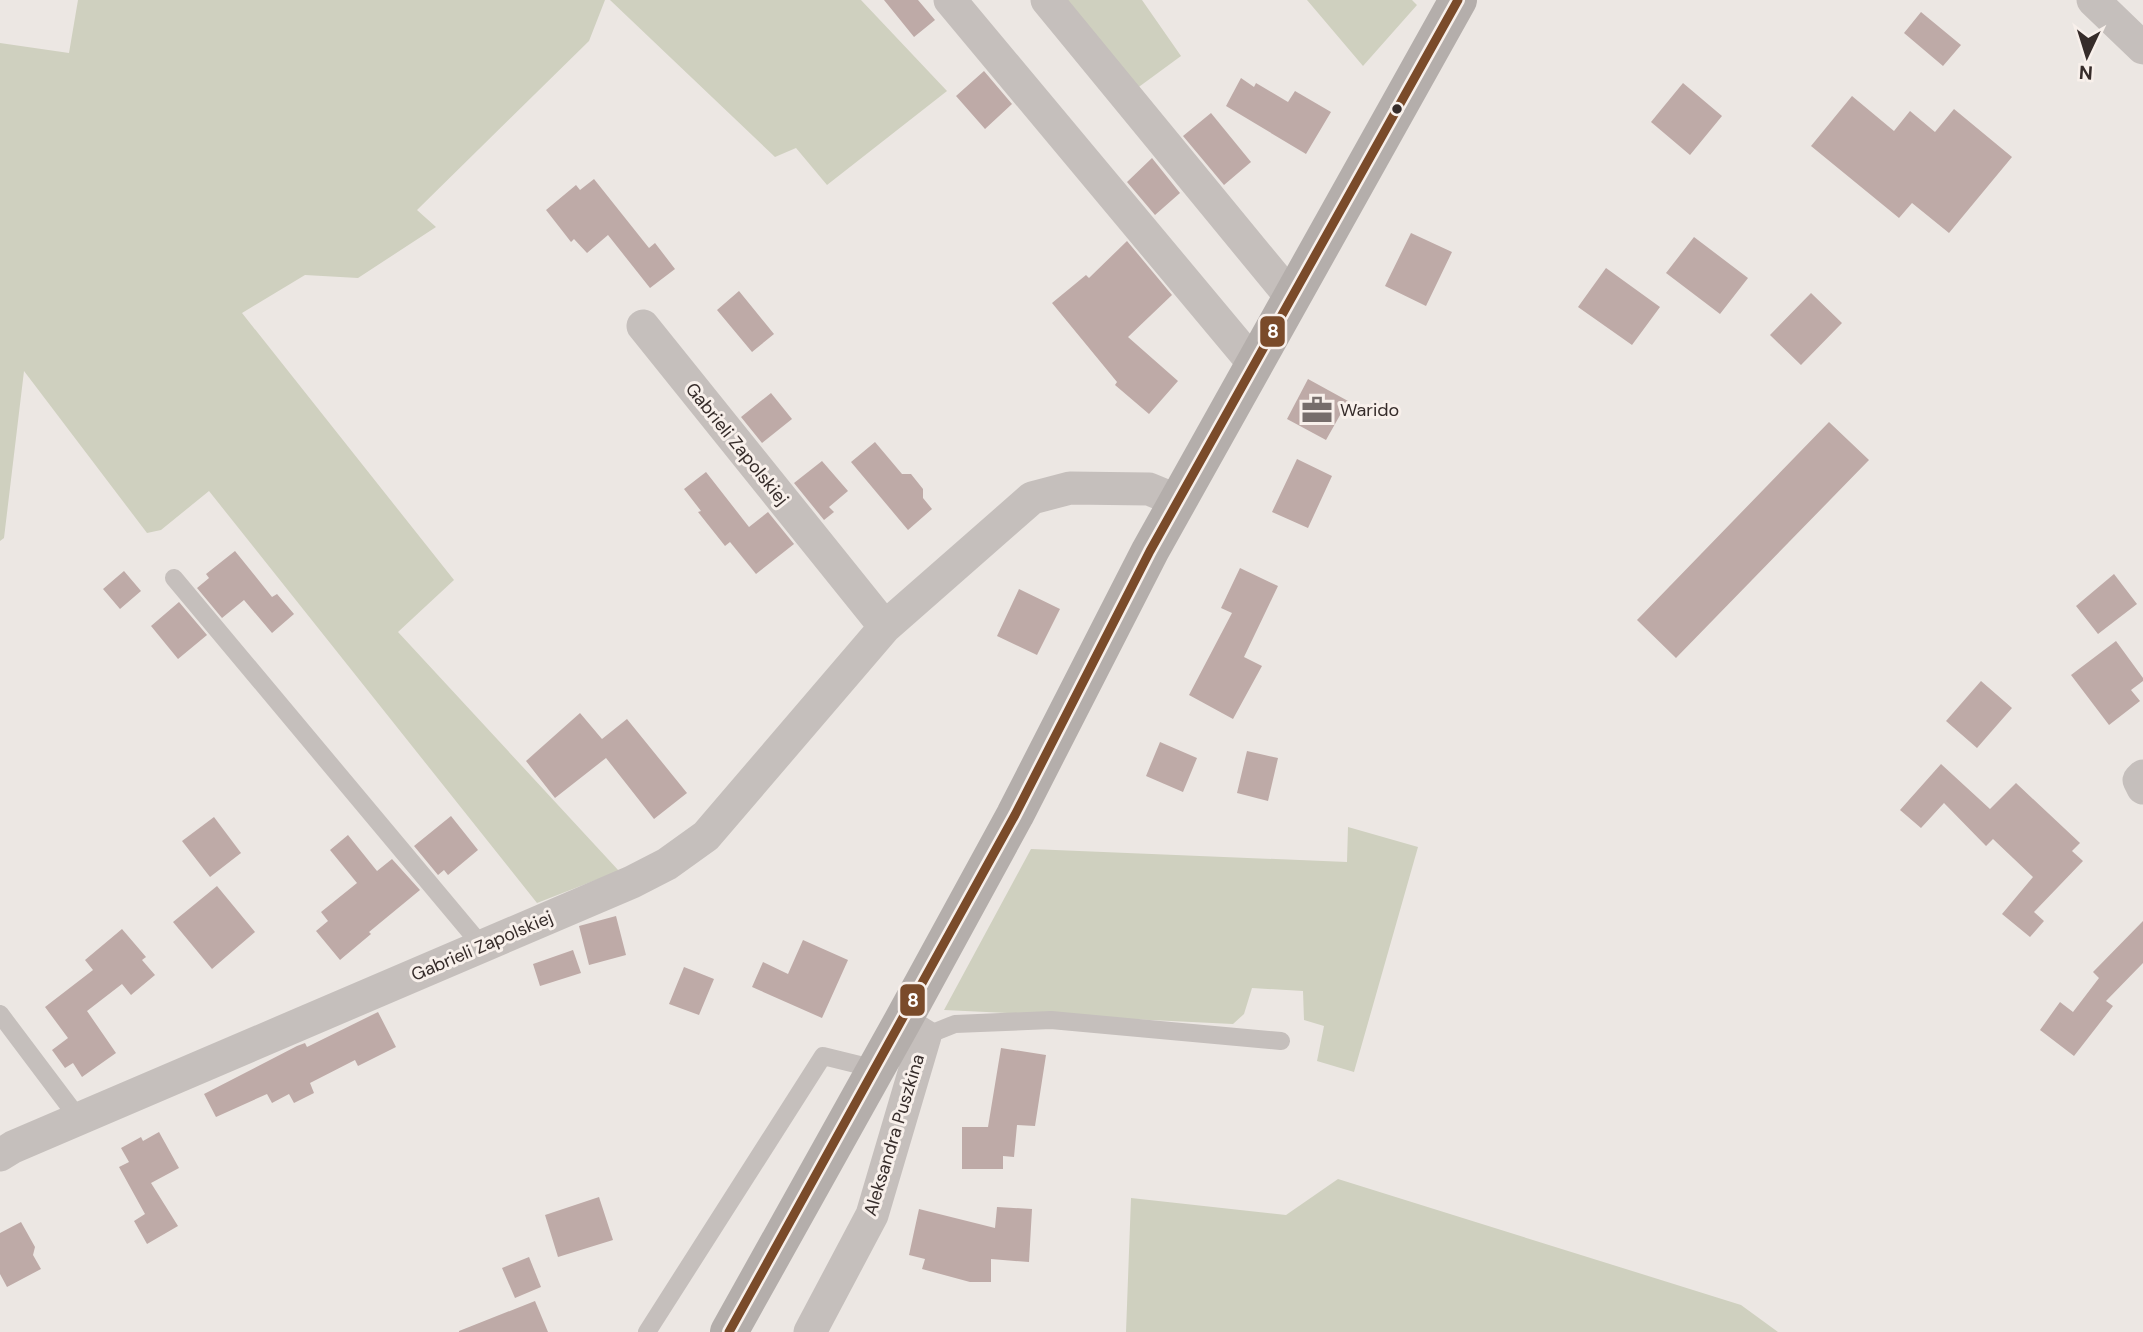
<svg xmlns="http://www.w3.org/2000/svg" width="2143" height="1332" viewBox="0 0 2143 1332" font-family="'DM Sans',sans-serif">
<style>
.green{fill:#cfd0bf}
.building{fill:#beaaa7}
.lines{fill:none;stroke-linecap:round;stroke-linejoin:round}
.lane{stroke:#c5bfbc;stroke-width:18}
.street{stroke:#c5bfbc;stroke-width:33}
.primary{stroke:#b4aeab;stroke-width:38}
.bus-1-casing{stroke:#f8f0eb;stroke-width:14}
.bus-1{stroke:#7a4b2a;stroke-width:9}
.bus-dot{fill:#362c2a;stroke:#f8f0eb;stroke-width:2.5}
.labels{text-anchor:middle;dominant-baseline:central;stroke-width:6;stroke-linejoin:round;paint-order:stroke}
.poi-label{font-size:18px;fill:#362c2a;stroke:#f8f0eb;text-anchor:start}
.street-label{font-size:18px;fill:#362c2a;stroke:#f8f0eb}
.line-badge{stroke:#f8f0eb;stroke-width:2.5}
.badge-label{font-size:19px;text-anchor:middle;font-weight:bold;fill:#fff}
</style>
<rect width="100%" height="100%" fill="#ece7e3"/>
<!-- green -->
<path class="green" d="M78 0H605L589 41 417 210 436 227 358 278 305 275 242 313 454 580 398 632 619 871 537 903 209 491 161 530 147 533 24 371 4 538 0 541V43L69 53Z
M610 0H861L947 91 827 185 796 148 775 157Z
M1064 0H1142L1181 56 1136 89Z
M1307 0H1412L1417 5 1363 66Z
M1348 827 1418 847 1354 1072 1317 1061 1324 1026 1304 1020 1303 991 1252 988 1244 1014 1233 1024 944 1010 1031 849 1347 862Z
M1338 1179 1741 1305 1778 1332H1126L1131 1198 1286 1215Z"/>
<!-- building -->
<path class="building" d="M884 0H918L935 20 914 37Z
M1921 12 1961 45 1943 66 1904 33Z
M984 71 1012 104 985 129 956 96Z
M1241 78 1254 87 1256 83 1288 102 1295 91 1331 112 1306 154 1226 106Z
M1683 83 1722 116 1690 155 1651 122Z
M1852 96 1894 131 1910 111 1935 132 1954 109 2012 157 1949 233 1912 203 1899 218 1811 146Z
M1211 113 1251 162 1224 185 1183 136Z
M1152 158 1180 193 1155 215 1127 182Z
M594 179 649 248 655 243 675 269 650 288 608 235 587 253 574 239 571 242 546 210 576 185 580 190Z
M1411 233 1452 252 1426 306 1385 286Z
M1694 237 1748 278 1720 314 1666 273Z
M1127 241 1172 295 1128 337 1178 381 1149 414 1115 385 1117 382 1052 303 1086 275 1089 278Z
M1606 268 1660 307 1632 345 1578 307Z
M739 291 774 334 752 352 717 310Z
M1811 293 1842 323 1801 365 1770 335Z
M1308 379 1348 401 1326 440 1287 419Z
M771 393 792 419 762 443 741 417Z
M1829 422 1869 460 1676 658 1637 620Z
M875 442 902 474H911L923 489V498L932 509 908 530 851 462Z
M1297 459 1332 476 1308 528 1272 512Z
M822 461 848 491 829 507 834 512 824 520 794 483Z
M706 472 749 527 768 512 794 544 756 574 730 542 725 546 698 512 701 511 684 489Z
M235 551 272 597 277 594 294 614 272 633 244 600 222 618 197 588 209 578 206 574Z
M1240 568 1278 586 1244 657 1262 666 1233 719 1189 695 1232 613 1221 608Z
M124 571 141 591 120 609 103 589Z
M2114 574 2137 604 2098 634 2076 606Z
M1019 589 1060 609 1037 655 997 636Z
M179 602 207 635 178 659 151 626Z
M2116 641 2143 678V681L2131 690 2140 701 2109 725 2071 675Z
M1981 681 2012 708 1977 748 1946 721Z
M580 713 602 739 627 719 687 793 654 819 606 758 555 798 526 761Z
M1160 742 1197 758 1183 792 1146 776Z
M1247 751 1278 758 1268 801 1237 793Z
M1941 764 1990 809 2016 783 2080 843 2072 851 2083 861 2034 912 2044 921 2030 937 2002 914 2033 877 1993 839 1986 846 1944 803 1921 828 1900 810Z
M451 816 478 850 448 875 444 870 438 875 414 846Z
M214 817 241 853 210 877 182 841Z
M348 835 377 871 392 859 420 890 369 932 371 934 340 960 316 931 328 921 321 912 357 883 330 850Z
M217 886 255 932 212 969 173 922Z
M616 916 626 955 589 965 579 926Z
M2143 921V963L2106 1001 2113 1006 2074 1056 2040 1030 2060 1002 2073 1012 2099 978 2093 972Z
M122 929 146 957 142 960 155 975 131 995 122 984 87 1011 116 1053 82 1077 73 1063 65 1068 52 1050 68 1038 45 1007 93 970 85 960Z
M803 940 848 960 822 1018 752 987 763 962 788 974Z
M573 950 581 973 540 986 533 964Z
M684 967 714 979 699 1015 669 1004Z
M378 1012 396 1047 358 1066 355 1060 310 1083 314 1093 294 1103 289 1094 272 1103 267 1094 216 1117 204 1094 297 1046 305 1043 307 1047Z
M1001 1048 1046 1055 1035 1126 1017 1125 1014 1157 1003 1156V1169H962V1127H988Z
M159 1132 179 1168 151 1183 178 1226 147 1244 134 1221 145 1214 119 1167 129 1162 121 1148 141 1137 143 1141Z
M599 1197 613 1240 558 1257 545 1215Z
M997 1207 1032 1209 1029 1262 991 1259V1282H970L922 1269 925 1259 909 1255 919 1209 995 1228Z
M21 1222 35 1247 33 1255 41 1269 7 1287 0 1274V1233Z
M529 1257 541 1287 515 1298 502 1268Z
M535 1301 548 1332H459V1331Z"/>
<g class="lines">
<!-- lane -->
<path class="lane" d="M174 578 482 946
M0 1014 79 1119
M925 1036 955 1024 1051 1020 1281 1041
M647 1332 823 1056 876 1069"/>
<!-- street -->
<path class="street" d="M950 0 1254 364
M1047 0 1291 297
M2093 0 2143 48
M643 326 885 627
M2143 776 2139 780 2143 788
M0 1155 13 1147 632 882 667 864 706 836 885 627 1032 498 1070 488 1149 489 1178 501
M810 1332 872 1215 925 1036 902 1022"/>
<!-- primary -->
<path class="primary" d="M729 1332 902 1022 1015 815 1150 551 1458 0"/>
<!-- bus-1 casing -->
<g class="bus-1-casing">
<path id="bus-1" d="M729 1332 1015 815 1150 551 1458 0"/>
</g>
<!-- bus-1 -->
<use href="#bus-1" class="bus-1"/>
</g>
<!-- icons -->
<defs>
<g id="office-bare" transform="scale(2.415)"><path d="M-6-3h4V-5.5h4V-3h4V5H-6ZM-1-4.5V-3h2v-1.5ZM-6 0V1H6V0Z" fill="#766d6b" stroke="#f8f0eb" stroke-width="2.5" paint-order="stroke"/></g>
</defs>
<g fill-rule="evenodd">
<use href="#office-bare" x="1317" y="410"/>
</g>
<!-- markers -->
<circle class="bus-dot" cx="1397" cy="109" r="6"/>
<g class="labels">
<!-- poi labels -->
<g class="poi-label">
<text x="1340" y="410">Warido</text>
</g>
<!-- street labels -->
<g class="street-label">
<text transform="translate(737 444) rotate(51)">Gabrieli Zapolskiej</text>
<text transform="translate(482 946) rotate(-23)">Gabrieli Zapolskiej</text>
<text transform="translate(894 1135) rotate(-73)">Aleksandra Puszkina</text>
</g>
</g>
<g class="line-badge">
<rect x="1259" y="315" width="27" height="33" rx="7" fill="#7a4b2a"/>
<rect x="899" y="983" width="27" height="34" rx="7" fill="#7a4b2a"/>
</g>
<g class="badge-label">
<text x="1273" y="338">8</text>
<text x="913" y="1007">8</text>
</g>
<!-- north arrow -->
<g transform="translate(2087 56) rotate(184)" stroke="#f8f0eb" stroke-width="5" paint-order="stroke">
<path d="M0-5L12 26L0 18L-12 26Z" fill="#362c2a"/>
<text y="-10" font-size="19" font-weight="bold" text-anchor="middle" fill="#362c2a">N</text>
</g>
</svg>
